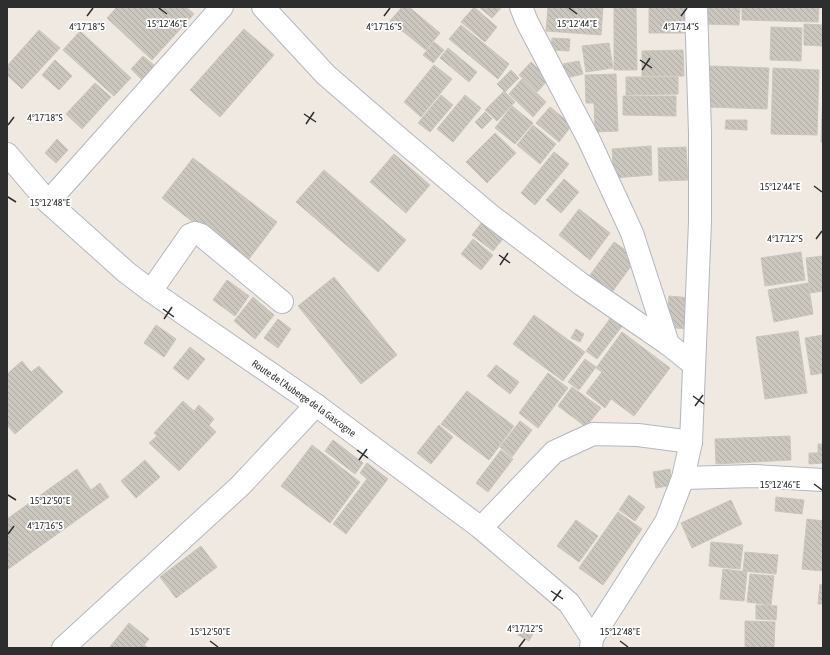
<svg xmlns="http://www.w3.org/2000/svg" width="830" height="655" viewBox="0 0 830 655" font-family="'Asap Condensed',sans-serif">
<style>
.building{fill:url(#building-back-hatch);stroke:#cbc5ba}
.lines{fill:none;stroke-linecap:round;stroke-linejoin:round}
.minor-casing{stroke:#b4b7c1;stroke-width:24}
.minor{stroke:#fff;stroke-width:22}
.ticks{fill:none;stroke:#2e2e2e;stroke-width:1.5}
.labels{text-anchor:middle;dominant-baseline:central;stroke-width:3.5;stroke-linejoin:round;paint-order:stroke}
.street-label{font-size:10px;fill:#2e2e2e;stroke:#fff}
.ticks-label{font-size:10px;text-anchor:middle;fill:#2e2e2e;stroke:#fff;stroke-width:3.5;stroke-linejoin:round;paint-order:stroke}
</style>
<defs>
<pattern id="building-back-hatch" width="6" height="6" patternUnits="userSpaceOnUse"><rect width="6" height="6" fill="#cbc7bf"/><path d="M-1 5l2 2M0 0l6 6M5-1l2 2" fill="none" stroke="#afaba4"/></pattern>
</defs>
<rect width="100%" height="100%" fill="#efe9e1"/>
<!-- building -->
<path class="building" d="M117 7H186L194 14 152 60 107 18Z
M402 7H409L440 33 426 50 390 21Z
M474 7 497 27 485 42 461 22Z
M479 7H502L492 18Z
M548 7H603L601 35 546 31Z
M614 7H636L637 70H614Z
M649 7H688V33H649Z
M705 7H740L739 25 704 24Z
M742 7H819L818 22 742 20Z
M804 24 823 25V46L804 45Z
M461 25 509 64 498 79 449 39Z
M771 27 802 28 801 61 770 60Z
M244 29 274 55 220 117 190 90Z
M39 30 60 48 22 89 7 75V66Z
M80 31 131 78 114 96 63 50Z
M552 38 570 39 569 51 551 50Z
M434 42 444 50 433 63 423 55Z
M609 43 613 68 586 72 582 46Z
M448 48 477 72 469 82 440 58Z
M683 50 684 76H642V51Z
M143 56 155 66 142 80 131 69Z
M55 60 72 76 59 90 42 75Z
M579 61 583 74 566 78 563 64Z
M531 62 549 79 537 92 519 75Z
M434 65 452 79 421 117 404 102Z
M709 66 769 68 767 109 707 107Z
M773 68 819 70 817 135 771 134Z
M511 70 519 78 505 92 497 84Z
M616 74 618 131 595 132 594 103H586L585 75Z
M626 77H678V94L626 95Z
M522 79 546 102 533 117 509 94Z
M95 83 111 97 82 129 66 114Z
M504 91 515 102 497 121 485 110Z
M823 92V142H821Z
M441 95 453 105 430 132 418 123Z
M465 95 481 108 453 142 437 129Z
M623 96H676V116L623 115Z
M512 106 533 123 515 144 495 128Z
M550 107 572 125 559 142 536 123Z
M485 112 492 119 482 129 475 122Z
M726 120H747V130L725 129Z
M533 125 556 144 540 164 517 145Z
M495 133 516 153 487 183 466 162Z
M57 139 68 150 56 163 45 153Z
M651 146 652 175 614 178 612 149Z
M686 147 688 180 659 181 658 148Z
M554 152 569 164 535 205 521 193Z
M394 154 430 185 406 213 370 182Z
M193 158 277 222 246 263 162 198Z
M324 170 406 240 378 272 296 202Z
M564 179 579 192 561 213 546 200Z
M579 209 610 233 590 260 559 235Z
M486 217 507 234 493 251 472 235Z
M473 239 493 255 481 270 461 254Z
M614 242 637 258 607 299 585 282Z
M801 252 805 280 765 286 761 258Z
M823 256V291L810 293 806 258Z
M334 277 397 355 361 384 298 306Z
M227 280 249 296 235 316 213 300Z
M808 283 813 314 774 322 768 290Z
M669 296 691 298 687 329 666 327Z
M253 297 274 315 255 339 234 321Z
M534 315 585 352 563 381 513 344Z
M612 316 623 325 597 359 586 351Z
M278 319 291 329 278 348 264 338Z
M156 325 176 339 164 357 144 343Z
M576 329 584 334 580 342 571 338Z
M798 331 807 393 765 399 756 337Z
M622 332 670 368 634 416 611 399 605 408 586 393 602 372 596 368Z
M823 335V373L811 375 805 338Z
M190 347 205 359 188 380 173 368Z
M585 359 596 367 579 390 568 382Z
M22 361 31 372 39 366 63 392 15 434 7 425V374Z
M496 365 519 382 510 394 487 376Z
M548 373 568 388 538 428 519 413Z
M572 387 601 408 586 427 558 406Z
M467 391 514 426 489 460 441 424Z
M183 401 194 411 199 405 214 419 209 425 216 432 179 471 149 443 157 436 154 433Z
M520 421 532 430 512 457 500 447Z
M439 425 453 437 431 464 417 453Z
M790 436 791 460 716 464 715 439Z
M333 440 363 463 355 474 325 451Z
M818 444H823V463L809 464V453H818Z
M312 445 360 482 330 523 281 486Z
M501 450 513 459 488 492 476 483Z
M145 460 160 477 136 498 121 481Z
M367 463 388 479 346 534 333 524 367 479 360 473Z
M77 469 91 490 100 483 109 497 7 570V519Z
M670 469 672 485 656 488 653 472Z
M629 495 645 507 635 521 619 510Z
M776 497 804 500 802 514 775 511Z
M731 500 742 524 692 548 681 523Z
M618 512 642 529 603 585 579 568Z
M807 519 823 521V571L802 569Z
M576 520 598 536 579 562 557 546Z
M711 542 743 545 740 569 709 566Z
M201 546 217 567 176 598 160 577Z
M745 552 778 555 776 574 743 571Z
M723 569 747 572 744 601 720 599Z
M750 574 774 576 771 605 747 602Z
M820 584 823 585V604H818Z
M756 605 777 606 776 620 756 619Z
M745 621 775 622 774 648H745Z
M129 623 149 639 144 645 148 648H109Z
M524 624 535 630 529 641 518 635Z"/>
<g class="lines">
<!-- minor casing -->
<g class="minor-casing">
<g id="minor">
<path d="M263 7 326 75 400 139 490 215 581 284 668 344 693 364"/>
<path d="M521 7 527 22 589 140 632 233 668 344"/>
<path id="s1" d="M7 154 48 202 126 272 151 291 316 405 481 528 569 603 592 638 591 648"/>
<path d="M48 202 222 7"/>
<path d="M151 291 190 235 195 233 201 235 282 302"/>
<path d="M683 478 754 476 823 480"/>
<path d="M481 528 554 452 593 434 638 435 691 442"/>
<path d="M592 638 666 522 683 478 691 442 700 222V133L696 7"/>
<path d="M63 648 240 486 316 405"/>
</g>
</g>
<!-- minor -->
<use href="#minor" class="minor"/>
</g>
<!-- ticks -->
<path class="ticks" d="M159 8 167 14M569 8 577 14M87 16 93 8M384 16 390 8M681 16 687 8M640 60 652 68M642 70 650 58M304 114 316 122M306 124 314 112M8 125 14 117M814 186 822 192M8 197 16 202M816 239 822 231M499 255 510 263M500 265 508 253M163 309 174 317M164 319 172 307M693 396 704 404M695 406 703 395M357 450 368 458M359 460 367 449M814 484 822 490M8 495 16 500M8 534 14 526M551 591 563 599M553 601 561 590M210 641 218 647M620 641 628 647M519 647 525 639"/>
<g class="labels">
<!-- street labels -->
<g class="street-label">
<text stroke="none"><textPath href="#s1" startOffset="386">Route de l'Auberge de la Gascogne</textPath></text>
</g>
</g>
<g class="ticks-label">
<text x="167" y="27">15°12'46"E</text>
<text x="577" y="27">15°12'44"E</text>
<text x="87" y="30">4°17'18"S</text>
<text x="384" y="30">4°17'16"S</text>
<text x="681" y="30">4°17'14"S</text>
<text x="45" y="121">4°17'18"S</text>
<text x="780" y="190">15°12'44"E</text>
<text x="50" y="206">15°12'48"E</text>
<text x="785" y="242">4°17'12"S</text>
<text x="780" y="488">15°12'46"E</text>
<text x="50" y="504">15°12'50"E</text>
<text x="45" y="529">4°17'16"S</text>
<text x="525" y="632">4°17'12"S</text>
<text x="210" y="635">15°12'50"E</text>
<text x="620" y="635">15°12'48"E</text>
</g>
<!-- border -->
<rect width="830" height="655" fill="none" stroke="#2e2e2e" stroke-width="16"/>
</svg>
